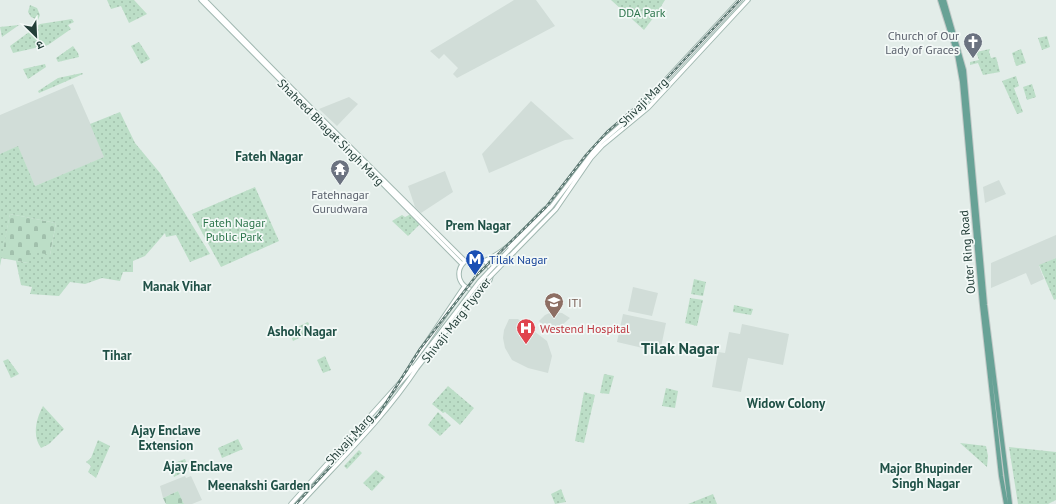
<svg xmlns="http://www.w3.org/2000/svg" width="1056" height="504" viewBox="0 0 1056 504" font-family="'PT Sans','Noto Sans Devanagari',sans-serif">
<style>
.built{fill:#d1ddd8}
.cemetery{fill:url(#cemetery-stones)}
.park{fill:url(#park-dots)}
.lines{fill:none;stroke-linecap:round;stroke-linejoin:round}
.secondary-casing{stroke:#a1b8b1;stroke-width:5.5}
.primary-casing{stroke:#c1c9c7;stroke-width:6}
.secondary{stroke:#fff;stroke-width:3.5}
.primary{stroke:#68a296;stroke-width:4}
.rail-casing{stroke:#5d7973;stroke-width:2.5}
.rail{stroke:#f3f9f7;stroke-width:1;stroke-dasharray:3;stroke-linecap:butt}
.secondary-bridge-casing{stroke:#a1b8b1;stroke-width:5.5;stroke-linecap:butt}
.secondary-bridge{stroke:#fff;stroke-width:3.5}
.labels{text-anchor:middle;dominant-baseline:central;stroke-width:3.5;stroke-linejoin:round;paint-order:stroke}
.park-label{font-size:12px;fill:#2d754c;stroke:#f3f9f7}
.worship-label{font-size:12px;fill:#5b616d;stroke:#f3f9f7;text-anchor:end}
.street-label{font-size:12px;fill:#233e38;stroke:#f3f9f7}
.transit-label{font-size:12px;fill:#164399;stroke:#f3f9f7;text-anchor:start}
.education-label{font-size:12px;fill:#785e54;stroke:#f3f9f7;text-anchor:start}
.health-label{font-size:12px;fill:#be3a42;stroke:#f3f9f7;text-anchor:start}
.neighbourhood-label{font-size:13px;font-weight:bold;fill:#1f5046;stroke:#f3f9f7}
.district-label{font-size:16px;font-weight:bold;fill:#1f5046;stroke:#f3f9f7}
</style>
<defs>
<pattern id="cemetery-stones" width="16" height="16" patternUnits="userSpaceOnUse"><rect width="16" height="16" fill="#bcdec7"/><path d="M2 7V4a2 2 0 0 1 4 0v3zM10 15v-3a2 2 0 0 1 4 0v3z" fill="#a1c0ac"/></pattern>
<pattern id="park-dots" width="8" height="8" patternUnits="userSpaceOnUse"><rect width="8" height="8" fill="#bcdec7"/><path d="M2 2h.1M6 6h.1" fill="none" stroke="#a1c0ac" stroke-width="1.8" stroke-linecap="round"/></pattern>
</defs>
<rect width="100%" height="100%" fill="#e3ede9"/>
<!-- built -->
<path class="built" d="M514 0H536L555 26 457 78 453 74 458 68 444 54 439 59 430 51Z
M73 84 105 157 35 186 18 147 0 154V115Z
M349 97 358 104 337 126 319 109Z
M531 101 574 139 565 140 489 173 482 154Z
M445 171 453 192 421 213 415 207 408 186Z
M999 180 1006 194 985 203 983 187Z
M1056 235V258L1039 266 1044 279 1031 285 1026 273 991 288V263Z
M633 287 658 293 652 316 628 311Z
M552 312 562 313 570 318 560 327 551 328 542 324 539 321 545 315Z
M623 314 666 323 660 352 617 342Z
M509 319H518L547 341 552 356 548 373 528 368 512 360 505 348 503 338 504 330Z
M742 324 789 334 783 365 748 358 741 392 712 387 718 352 725 353 729 332 740 334Z
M185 476 186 478 191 476 202 500 192 504H184L178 491 163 498 160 486Z"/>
<!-- cemetery -->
<path class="cemetery" d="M10 214 56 223 50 255 28 263 1 258Z
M178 491 184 504H166L163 498Z"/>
<!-- park -->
<path class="park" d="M107 0H134L147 14 129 23 121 6 111 9Z
M611 0H665L657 13 644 30Z
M30 5 37 8 40 15 38 20 31 17 28 12Z
M72 19 74 22 68 25 71 29 48 45 13 53 10 46 40 24Z
M19 25 2 37 0 27Z
M1047 36 1050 47 1042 50 1038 38Z
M139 42 150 59 141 64 131 46Z
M73 46 78 53 79 57 58 62 56 58Z
M990 49 989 52 991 58 996 57 1000 72 983 75 978 63 970 65V62L979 60 976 52Z
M1021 49 1026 63 1016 66 1012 53Z
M45 64 46 67 28 79 23 69Z
M82 73 83 74 39 93 38 91 58 78Z
M1016 76 1019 86 1014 88 1023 112 1017 114 1002 81Z
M1032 84 1036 97 1027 100 1023 87Z
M120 112 135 143 160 173 210 254 190 262 176 235 166 237 165 233 145 256 133 261V272H123L120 281 102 278 85 284 70 282 59 296 30 294 32 287 21 285 16 261 28 263 30 251 50 255 56 223 10 214 0 266V154L18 146 35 186 104 157 90 124Z
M255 187 279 241 221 267 192 214Z
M411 214 420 224 408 236 392 221 402 215 405 217Z
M1056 258V299L1054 300 1039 265Z
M694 279 706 282 703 296 691 294Z
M690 298 703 300 697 326 685 323Z
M734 305 753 309 751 315 733 312Z
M308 322 313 331 293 341 289 331Z
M325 356 331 370 323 373 317 360Z
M8 359 19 374 11 378 3 361Z
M604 374 614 376 609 394 600 393Z
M448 386 474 408 460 425 445 412 443 413 432 404Z
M666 388 678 391 675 408 662 406Z
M584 392 595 395 584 443 575 441Z
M43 406 64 429 49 444 41 448C32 436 36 419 43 406Z
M438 412 451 425 440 436 428 425Z
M238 439 243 449 222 458 218 448Z
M98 440 110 446 96 478 88 472 91 466 86 462 91 458Z
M960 443 986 446 988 456 987 467Z
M1009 447 1056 452V500L1048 504H1018Z
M359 450 362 453 347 469 344 466Z
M185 459 189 469 174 477 169 465Z
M376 470 385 477 372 491 363 483Z
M561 489 566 502 555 504 551 494Z
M713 494 717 504H688Z"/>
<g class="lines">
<!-- secondary casing -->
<g class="secondary-casing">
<path id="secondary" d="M201 0 462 264
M205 0 316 113 465 261
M510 249 551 207 599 144 634 114 740 0
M514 252 556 209 591 158 602 146 648 108 748 0
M459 274a16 16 0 1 1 32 0a16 16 0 1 1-32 0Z
M484 261C509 251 526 228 545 209L550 207
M410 370 414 361 464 287
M291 504 414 367
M300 504C340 460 384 418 417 368"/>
</g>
<!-- primary casing -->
<g class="primary-casing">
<path id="primary" d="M940 0 957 54 962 82 982 305 1001 476 1006 504
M944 0 964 70 985 305 1010 504"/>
</g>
<!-- secondary -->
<use href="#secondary" class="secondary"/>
<!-- primary -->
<use href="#primary" class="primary"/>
<!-- rail casing -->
<g class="rail-casing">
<path id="rail" d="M296 504 379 414 420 349 476 276 546 207 586 155 607 132 658 88 740 0"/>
</g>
<!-- rail -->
<use href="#rail" class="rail"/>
<!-- secondary-bridge casing -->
<g class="secondary-bridge-casing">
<path id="secondary-bridge" d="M414 367 479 282 510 249
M417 368 483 284 514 252"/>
</g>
<!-- secondary-bridge -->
<use href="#secondary-bridge" class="secondary-bridge"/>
</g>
<!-- icons -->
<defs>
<g id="church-pin" transform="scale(1)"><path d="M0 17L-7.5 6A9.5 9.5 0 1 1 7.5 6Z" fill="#6b7280" stroke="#f3f9f7"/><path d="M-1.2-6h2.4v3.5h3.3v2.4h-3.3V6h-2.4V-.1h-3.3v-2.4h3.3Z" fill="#fff"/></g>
<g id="temple-pin" transform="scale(1)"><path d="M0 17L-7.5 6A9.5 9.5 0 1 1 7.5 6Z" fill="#6b7280" stroke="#f3f9f7"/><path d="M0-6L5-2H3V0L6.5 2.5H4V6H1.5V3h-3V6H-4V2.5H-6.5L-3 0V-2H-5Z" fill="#fff"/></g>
<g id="metro-pin" transform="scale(1)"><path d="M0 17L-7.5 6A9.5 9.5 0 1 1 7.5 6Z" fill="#1a4fb4" stroke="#f3f9f7"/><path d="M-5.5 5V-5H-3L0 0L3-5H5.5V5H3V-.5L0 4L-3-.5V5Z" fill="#fff"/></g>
<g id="university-pin" transform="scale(1)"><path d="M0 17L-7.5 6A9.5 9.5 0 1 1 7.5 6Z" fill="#8d6e63" stroke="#f3f9f7"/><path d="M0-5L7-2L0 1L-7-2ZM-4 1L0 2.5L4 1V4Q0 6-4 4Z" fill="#fff"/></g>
<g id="hospital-pin" transform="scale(1)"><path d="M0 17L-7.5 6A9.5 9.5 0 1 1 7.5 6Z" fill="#e0444e" stroke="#f3f9f7"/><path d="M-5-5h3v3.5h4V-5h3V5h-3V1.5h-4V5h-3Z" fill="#fff"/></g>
</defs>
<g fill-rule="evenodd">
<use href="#church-pin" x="973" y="42"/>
<use href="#temple-pin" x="340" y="169"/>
<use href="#metro-pin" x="475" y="259"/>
<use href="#university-pin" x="554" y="302"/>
<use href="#hospital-pin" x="526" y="328"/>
</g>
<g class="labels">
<!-- park labels -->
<g class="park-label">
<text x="642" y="12">DDA Park</text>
<text x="234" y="222">Fateh Nagar<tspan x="234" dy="14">Public Park</tspan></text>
</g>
<!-- worship labels -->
<g class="worship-label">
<text x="959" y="35">Church of Our<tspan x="959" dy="14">Lady of Graces</tspan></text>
<text x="340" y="194" text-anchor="middle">Fatehnagar<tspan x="340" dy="14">Gurudwara</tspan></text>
</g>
<!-- street labels -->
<g class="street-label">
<text transform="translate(643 102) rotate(-45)">Shivaji Marg</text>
<text transform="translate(331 132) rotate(45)">Shaheed Bhagat Singh Marg</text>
<text transform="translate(967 252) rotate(-95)">Outer Ring Road</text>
<text transform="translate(456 320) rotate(-52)">Shivaji Marg Flyover</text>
<text transform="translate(349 439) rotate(-48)">Shivaji Marg</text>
</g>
<!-- transit labels -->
<g class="transit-label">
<text x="489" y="259">Tilak Nagar</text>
</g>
<!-- education labels -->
<g class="education-label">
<text x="568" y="302">ITI</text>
</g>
<!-- health labels -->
<g class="health-label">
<text x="540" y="328">Westend Hospital</text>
</g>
<!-- neighbourhood labels -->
<g class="neighbourhood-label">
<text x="269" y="156">Fateh Nagar</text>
<text x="478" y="225">Prem Nagar</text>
<text x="177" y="286">Manak Vihar</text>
<text x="302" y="331">Ashok Nagar</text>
<text x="117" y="355">Tihar</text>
<text x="786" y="403">Widow Colony</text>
<text x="166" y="430">Ajay Enclave<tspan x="166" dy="15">Extension</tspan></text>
<text x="198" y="466">Ajay Enclave</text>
<text x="926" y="468">Major Bhupinder<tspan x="926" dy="15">Singh Nagar</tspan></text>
<text x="259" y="485">Meenakshi Garden</text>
</g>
<!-- district labels -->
<g class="district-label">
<text x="680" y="348">Tilak Nagar</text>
</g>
</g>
<!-- north arrow -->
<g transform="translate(36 36) rotate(156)" stroke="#f3f9f7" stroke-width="3" paint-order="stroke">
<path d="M0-3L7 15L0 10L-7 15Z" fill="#233e38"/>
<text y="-6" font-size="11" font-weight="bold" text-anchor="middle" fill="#233e38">उ</text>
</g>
</svg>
